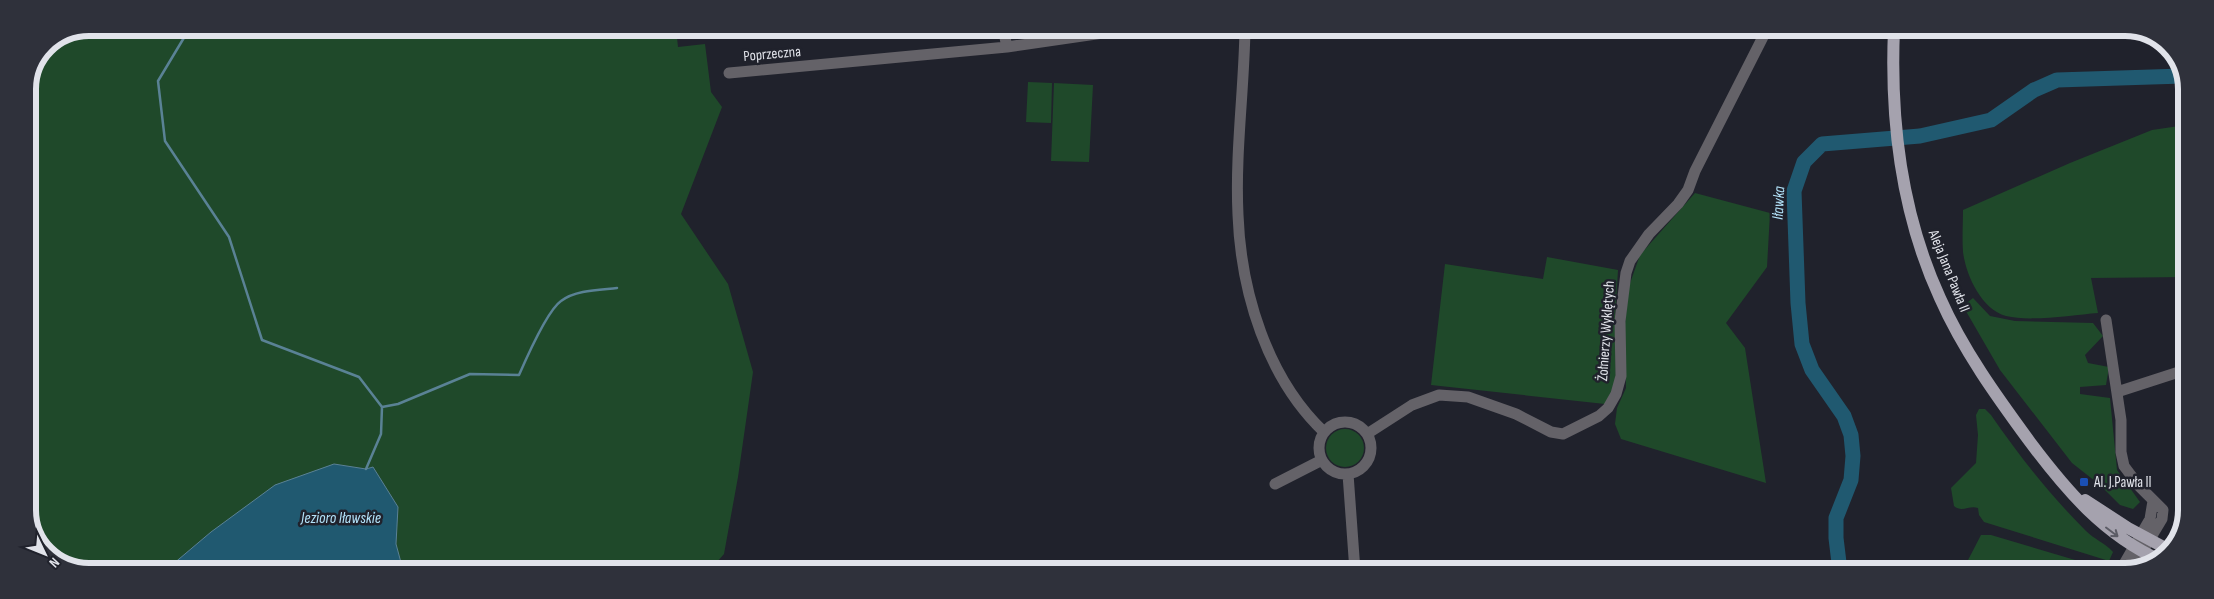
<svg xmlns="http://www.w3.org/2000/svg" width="2214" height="599" viewBox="0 0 2214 599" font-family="'Sofia Sans Condensed',sans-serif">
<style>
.green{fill:#1f492a}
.water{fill:#205970;stroke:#5a8295}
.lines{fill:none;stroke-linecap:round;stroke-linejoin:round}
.stream{stroke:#5a8295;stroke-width:2.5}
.river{stroke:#205970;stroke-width:15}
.minor{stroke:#646268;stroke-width:11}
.major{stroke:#a5a2ae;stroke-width:12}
.oneway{stroke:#5c5c66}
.transit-dot{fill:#1a4fb4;stroke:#20222c;stroke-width:2}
.labels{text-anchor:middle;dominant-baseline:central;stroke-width:5;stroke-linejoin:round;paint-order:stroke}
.street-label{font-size:15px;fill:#e1e3ea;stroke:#20222c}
.poi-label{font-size:15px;fill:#e1e3ea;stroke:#20222c;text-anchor:start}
.water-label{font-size:16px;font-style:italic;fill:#b3e3fa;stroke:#20222c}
.rim{fill:none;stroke:#e1e3ea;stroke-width:6}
</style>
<rect width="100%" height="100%" fill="#20222c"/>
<!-- green -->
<path class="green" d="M89 28H676L678 47 705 44 711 92 722 107 681 214 728 284 753 372 738 477 724 554 710 570H403L396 544 398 507 373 467 366 469 334 464 211 532 166 570 73 569 43 550 28 514V89L46 45Z
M1028 82 1052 83 1051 123 1026 122Z
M1054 83 1093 85 1089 162 1051 161Z
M2186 125V277L2091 278 2098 313C2073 315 2030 322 2006 316 1981 309 1966 275 1963 252 1962 238 1963 223 1963 210L2070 163 2152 130Z
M1695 193 1770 213 1767 267 1726 323 1745 348 1766 483 1621 439 1615 424 1617 408 1626 388 1625 324 1629 286 1640 255Z
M1547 257 1618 270 1615 320 1616 384 1605 404 1431 385 1445 264 1543 279Z
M1973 298 1990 316 2015 321 2093 323 2103 336 2085 355 2088 363 2109 367 2106 385 2080 387V394L2110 398 2117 470 2140 502 2133 509 2120 505 2100 485 2072 463 2000 370 1963 306Z
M1979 409H1985L1991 415C2020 457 2050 495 2086 531 2094 539 2105 543 2113 552L2109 561 1984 522 1979 515 1978 508C1969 505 1962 513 1954 506L1951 488 1976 463 1978 435 1976 415Z
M1326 448a19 19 0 1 1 38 0a19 19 0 1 1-38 0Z
M1981 535H1991L2092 565 2098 571H1968L1967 562Z"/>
<!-- water -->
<path class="water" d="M334 464 366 469 373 467 398 507 396 544 403 570H166L211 532 275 485Z"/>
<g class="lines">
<!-- stream -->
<path class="stream" d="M194 28 185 36 158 81 165 141 229 237 262 340 359 377 382 407
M366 469 381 434 382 407 398 404 470 374 519 375C526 359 548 310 561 301 576 290 599 290 617 288"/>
<!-- river -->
<path class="river" d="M1840 571 1836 538V518L1851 480 1853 456 1851 435 1844 416 1812 370 1802 344 1798 303 1794 191 1804 162 1822 144 1920 136 1991 120 2034 90 2057 80 2183 76"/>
<!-- minor -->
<path class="minor" d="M1003 28 1007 47
M1245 29C1244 91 1235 153 1238 215 1241 292 1267 378 1324 432
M729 73 1007 47 1103 33 1115 29
M2106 320 2121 420V452L2124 466 2139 486 2163 510 2162 519 2132 569
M2117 392 2185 370
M1319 448a26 26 0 1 1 52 0a26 26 0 1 1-52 0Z
M1367 434 1412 405 1439 395 1468 397 1516 414 1551 432 1563 434 1599 416 1608 408 1616 394 1621 376 1620 321 1626 273 1630 261 1649 234 1678 204 1688 190 1695 171 1767 29
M1348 474 1355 571
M1275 484 1322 460
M2120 571 2150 519 2153 501"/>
<!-- major -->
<path class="major" d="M1894 29C1890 122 1901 213 1940 298 1963 350 1997 397 2030 442 2066 490 2104 535 2160 560
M2085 500 2128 528 2169 550"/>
</g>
<!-- one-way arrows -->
<defs><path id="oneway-shaft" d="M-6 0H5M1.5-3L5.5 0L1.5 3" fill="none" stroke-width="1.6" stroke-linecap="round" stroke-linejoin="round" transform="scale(1.25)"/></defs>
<use class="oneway" href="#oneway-shaft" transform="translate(2112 532) rotate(37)"/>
<!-- markers -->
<rect class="transit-dot" x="2079" y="477" width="10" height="10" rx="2.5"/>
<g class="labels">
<!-- street labels -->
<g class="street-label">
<text transform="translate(772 54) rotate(-5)">Poprzeczna</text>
<text transform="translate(1949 271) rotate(68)">Aleja Jana Pawła II</text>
<text transform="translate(1606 331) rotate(-86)">Żołnierzy Wyklętych</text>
</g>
<!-- poi labels -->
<g class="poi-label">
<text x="2094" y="482">Al. J.Pawła II</text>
</g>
<!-- water labels -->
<g class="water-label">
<text transform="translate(1779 203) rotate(-87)">Iławka</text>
<text x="341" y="518">Jezioro Iławskie</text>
</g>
</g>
<!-- crop -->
<path d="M0 0H2214V599H0ZM89 36H2125A53 53 0 0 1 2178 89V510A53 53 0 0 1 2125 563H89A53 53 0 0 1 36 510V89A53 53 0 0 1 89 36Z" fill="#2f313b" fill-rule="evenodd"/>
<path class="rim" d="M89 36H2125A53 53 0 0 1 2178 89V510A53 53 0 0 1 2125 563H89A53 53 0 0 1 36 510V89A53 53 0 0 1 89 36Z"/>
<!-- north arrow -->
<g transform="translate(45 554) rotate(133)" stroke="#20222c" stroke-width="4" paint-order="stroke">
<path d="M0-4L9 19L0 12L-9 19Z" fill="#e1e3ea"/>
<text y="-8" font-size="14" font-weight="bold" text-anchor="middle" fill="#e1e3ea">N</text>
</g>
</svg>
